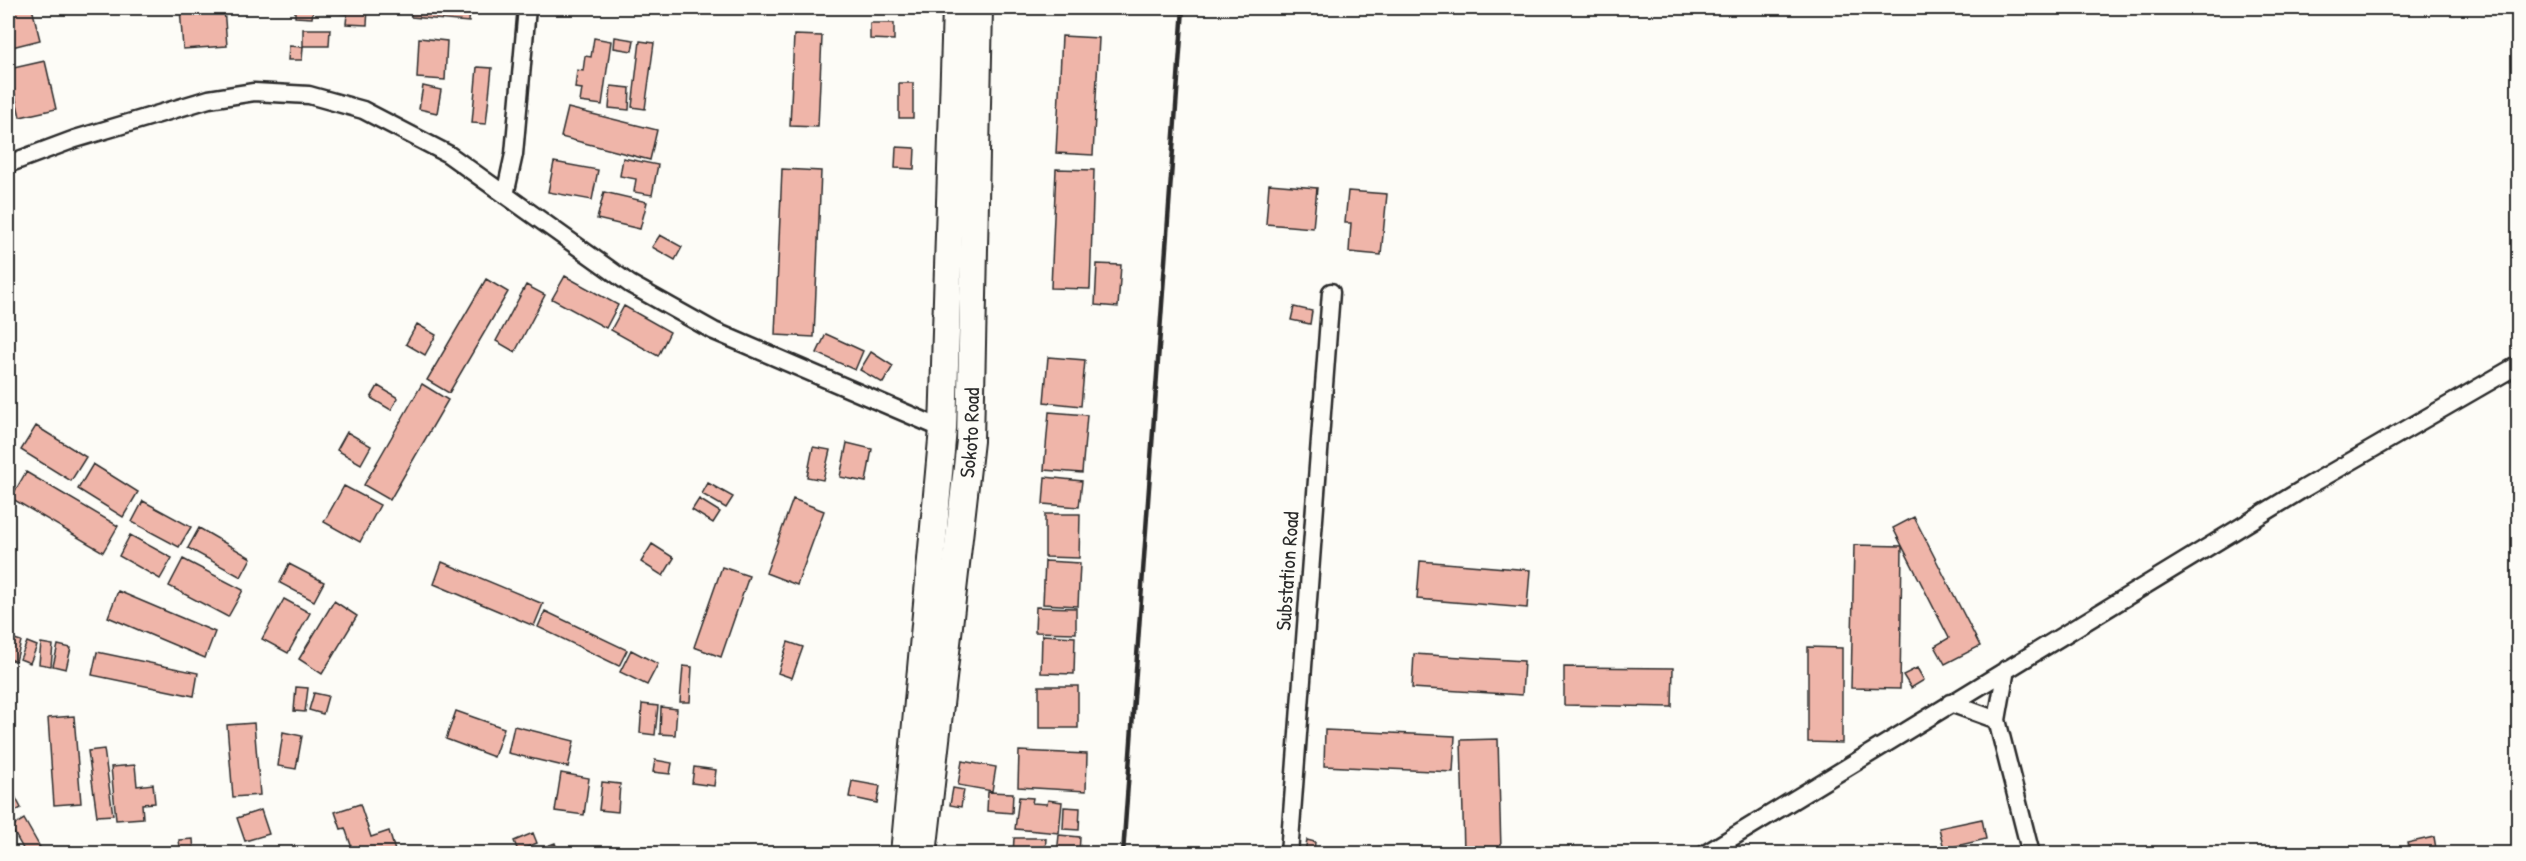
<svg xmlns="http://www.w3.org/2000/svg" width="2526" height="861" viewBox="0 0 2526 861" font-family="'Patrick Hand',sans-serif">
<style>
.building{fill:#efb5a9;stroke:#2b2b2b;stroke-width:1.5}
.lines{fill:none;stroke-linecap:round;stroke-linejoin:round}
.street-casing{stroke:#2b2b2b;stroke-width:21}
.primary-casing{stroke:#2b2b2b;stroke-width:30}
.street{stroke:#fdfcf7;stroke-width:16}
.primary{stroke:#fdfcf7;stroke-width:26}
.rail{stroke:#2b2b2b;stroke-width:4.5}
.labels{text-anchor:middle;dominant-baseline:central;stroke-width:6;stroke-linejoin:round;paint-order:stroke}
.street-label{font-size:21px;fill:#2b2b2b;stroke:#fdfcf7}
</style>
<rect width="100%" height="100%" fill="#fdfcf7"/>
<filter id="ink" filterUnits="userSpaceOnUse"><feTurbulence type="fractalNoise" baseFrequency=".0167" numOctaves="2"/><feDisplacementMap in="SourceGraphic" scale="12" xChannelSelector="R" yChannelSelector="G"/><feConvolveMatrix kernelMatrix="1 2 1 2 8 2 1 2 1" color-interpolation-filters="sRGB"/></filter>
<g filter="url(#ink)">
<!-- building -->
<path class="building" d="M8 8H32L40 40 8 48Z
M180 8H224L227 46 183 49Z
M295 8H368L367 25 346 24 347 14 313 11 312 18 295 17Z
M411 8H470L469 22 411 17Z
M637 8H670L669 13Z
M795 8H826V12L795 10Z
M870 23H894V40L870 39Z
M303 29H330L329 46H303Z
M794 35 822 36 818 127 790 126Z
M1062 36 1099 38 1093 155 1056 153Z
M615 37 634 40 632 51 614 48Z
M419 38 447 41 445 80 417 78Z
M594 38 611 41 602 105 580 102 582 89 575 88 577 70 583 71 585 56 591 57Z
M640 41 654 43 645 109 632 107Z
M289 46 303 47 302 60H288Z
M45 61 56 109 20 117 9 69Z
M477 67 492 68 486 124 472 123Z
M899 83H913V118H899Z
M423 86 441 90 437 113 419 109Z
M611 86 630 88 629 110 609 108Z
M568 108 657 130 650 160 561 137Z
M896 147 915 148 914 169 895 168Z
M623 158 658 165 652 195 634 192 636 179 620 176Z
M554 162 598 170 592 200 548 192Z
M782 169 821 171 814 337 775 335Z
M1056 169 1094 170 1090 289 1051 288Z
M1269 184 1317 188 1313 228 1266 224Z
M1348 191 1387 194 1381 255 1349 252 1351 223H1345Z
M604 192 647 202 640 229 597 219Z
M660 235 682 247 675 260 652 247Z
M1097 264 1121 265 1118 307 1095 305Z
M565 276 618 305 606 328 552 299Z
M486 279 508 292 449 393 427 380Z
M526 285 545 295 515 352 496 341Z
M624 306 670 332 658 356 611 330Z
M1294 307 1312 311 1310 324 1291 320Z
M417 324 436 335 425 355 406 344Z
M826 334 863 351 855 370 817 353Z
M871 352 893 366 883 383 860 370Z
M1048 357 1085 360 1081 406 1044 402Z
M422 384 448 400 390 500 364 485Z
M378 386 398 398 391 410 371 398Z
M1049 412 1087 415 1082 473 1044 470Z
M36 426 86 457 71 481 21 450Z
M347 432 371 446 361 464 337 450Z
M847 443 872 449 866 482 840 477Z
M813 447 830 450 823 480 807 477Z
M93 464 138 492 123 517 78 489Z
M26 472 118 526 103 552 11 498Z
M1045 477 1082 481 1079 507 1043 504Z
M708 483 733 497 726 508 702 494Z
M344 486 380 505 360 542 324 522Z
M699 499 720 512 713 523 692 510Z
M793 499 824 511 797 585 766 573Z
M143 501 191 527 179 547 132 522Z
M1045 514H1080L1079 558 1045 557Z
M1914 517 1980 646 1945 664 1935 646 1949 638 1893 528Z
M199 528 251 558 241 577 188 548Z
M130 535 172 558 160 579 119 556Z
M652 544 674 558 663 576 641 562Z
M1854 545 1902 546 1900 689 1851 688Z
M183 559 243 590 228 617 169 586Z
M1045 561 1080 563 1078 606 1043 604Z
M1420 561 1530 570 1527 608 1417 599Z
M442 562 543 604 534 626 434 584Z
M289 564 324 582 314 601 280 583Z
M722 567 749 576 721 657 694 647Z
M118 591 215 632 205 658 108 617Z
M284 599 310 613 288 653 262 639Z
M334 601 357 616 322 674 299 659Z
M1036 607 1076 608V633L1035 632Z
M545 611 627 650 619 666 538 627Z
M1042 635 1075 637 1074 674 1041 673Z
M8 637 21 641 16 661 8 659Z
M27 642 37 646 30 663 20 659Z
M788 642 803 647 792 678 778 673Z
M41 643 53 645 51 666 39 664Z
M58 645 71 648 66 669 53 666Z
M1808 647 1842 648V743L1808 742Z
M631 650 658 664 647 685 620 672Z
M97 652 198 673 194 696 92 675Z
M1414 654 1524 661 1522 695 1412 688Z
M683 666 692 667 690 702H680Z
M1564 667 1673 668 1672 707 1564 705Z
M1917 668 1924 680 1911 688 1903 675Z
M1039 686H1078V728H1039Z
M296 687 308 688 305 712 294 711Z
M314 693 328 696 323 714 309 710Z
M642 704 658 706 655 735 640 733Z
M661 707 677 709 675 735 660 734Z
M456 711 504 728 494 757 446 739Z
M74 716 81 803 54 805 48 718Z
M254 723 260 795 233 797 227 725Z
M514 726 574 741 568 767 508 753Z
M1325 730 1455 736 1453 772 1324 766Z
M283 732 302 736 296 769 278 766Z
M1498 739 1501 851 1464 852 1461 740Z
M104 749 113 815 97 816 88 751Z
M1019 751 1087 754 1086 791 1018 787Z
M655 760 672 763 670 774 653 772Z
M962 761 996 767 992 791 958 785Z
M135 765 137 786 153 784 155 803 142 804 143 818 116 820 111 767Z
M694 767 716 770 714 786 692 783Z
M561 773 589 778 584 815 555 811Z
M852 781 880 786 877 803 849 797Z
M602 782 620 784 618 812 599 810Z
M8 783 21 808 8 816Z
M953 788 964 790 961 807 950 805Z
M988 792 1013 793 1012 813 987 811Z
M1019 797 1033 798 1032 803 1047 804 1048 800 1062 802 1059 833 1015 829Z
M360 804 371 837 389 831 396 854H354L345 828 341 829 335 812Z
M1064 807 1080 808 1079 830 1063 829Z
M261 810 269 834 245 841 237 818Z
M24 819 41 849 32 854H26L11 827Z
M1982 819 1986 839 1944 849 1939 828Z
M533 833 537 843 518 851 514 841Z
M1059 835 1080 837 1079 854H1057Z
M2434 837 2437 854H2397L2396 849 2408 847 2407 843Z
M1014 838H1046L1045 854H1013Z
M193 839 194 854H181L179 840Z
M1307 840 1315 842 1314 853 1305 852Z
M555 843 559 854H537L536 850Z
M816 849 855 853V854H816Z"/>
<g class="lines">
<!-- street casing -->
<g class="street-casing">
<path id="street" d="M8 164 75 139 209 99 254 92 309 95 363 110 448 154 630 284 714 331 943 429
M505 195 514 154 527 8
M2006 669 1997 720 2031 854
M1950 703 1997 720
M1289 854 1331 292
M1705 854 2303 489 2518 365"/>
</g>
<!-- primary casing -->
<g class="primary-casing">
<g id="primary">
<path d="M904 854 943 429 956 8"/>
<path id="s1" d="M923 854 970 441 979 8"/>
</g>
</g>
<!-- street -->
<use href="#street" class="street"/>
<!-- primary -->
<use href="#primary" class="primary"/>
<!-- rail -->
<path class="rail" d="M1123 854 1183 8"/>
</g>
</g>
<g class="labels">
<!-- street labels -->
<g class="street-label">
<text stroke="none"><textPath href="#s1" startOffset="424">Sokoto Road</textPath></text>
<text transform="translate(1287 571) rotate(-86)">Substation Road</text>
</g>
</g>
<!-- margin -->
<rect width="2526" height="861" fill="none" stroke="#fdfcf7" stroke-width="30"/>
<rect x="15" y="15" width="2496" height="831" fill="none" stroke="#2b2b2b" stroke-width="2" filter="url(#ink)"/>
</svg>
